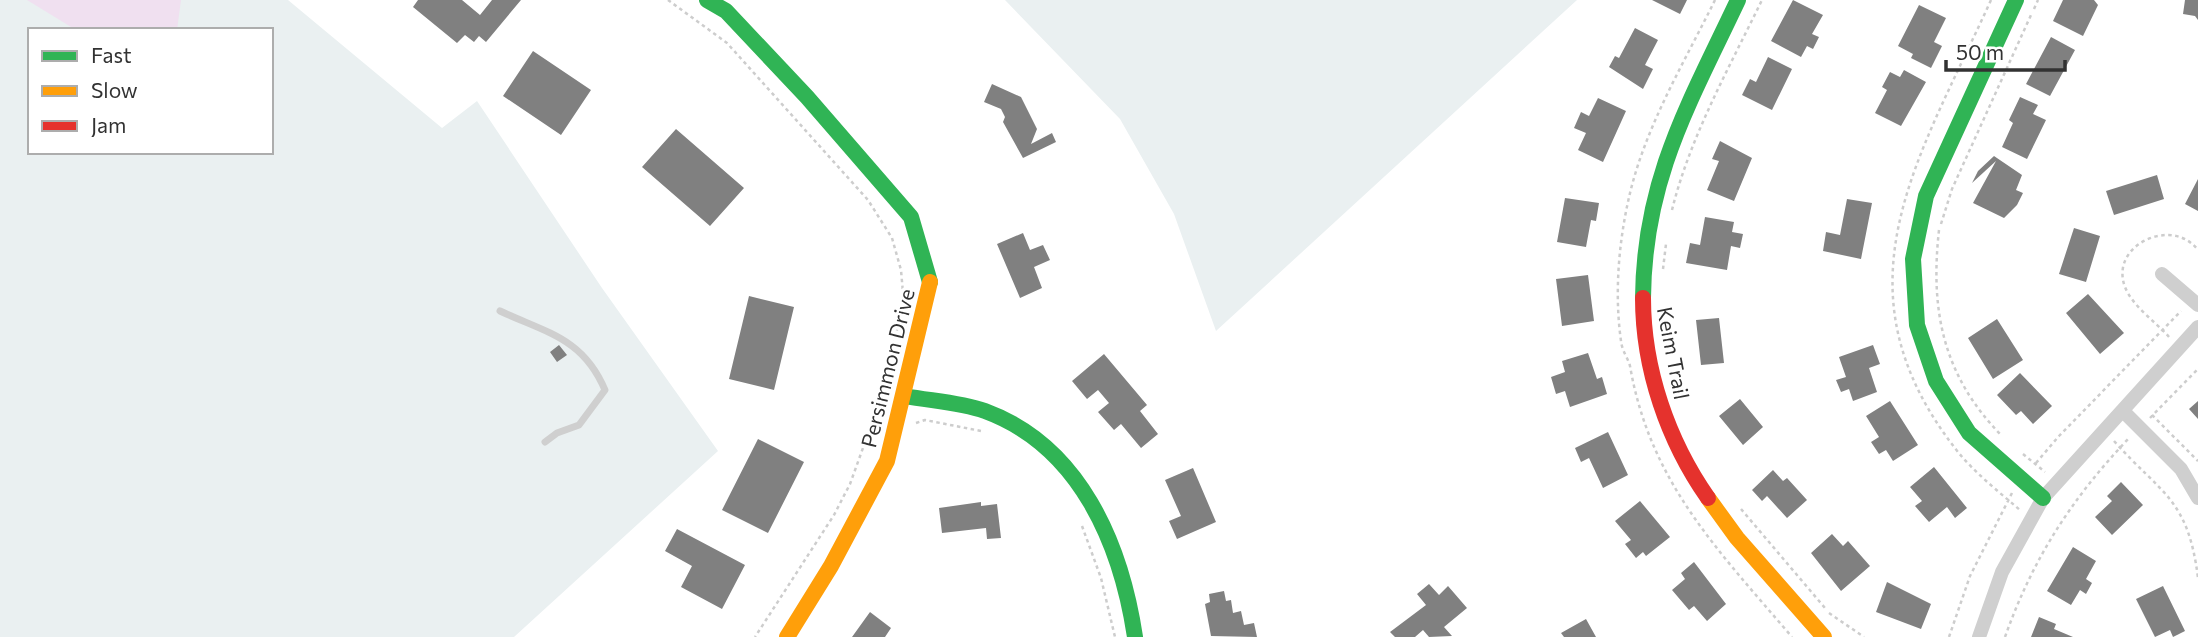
<svg xmlns="http://www.w3.org/2000/svg" width="2198" height="637" viewBox="0 0 2198 637" font-family="Commissioner,sans-serif">
<style>
.green{fill:#eaf0f1;fill-rule:evenodd}
.water{fill:#f0e0f0}
.building{fill:#808080}
.lines{fill:none;stroke-linecap:round;stroke-linejoin:round}
.path{stroke:#cdcdcd;stroke-width:2.5;stroke-dasharray:3.5 3.5;stroke-linecap:butt}
.lane{stroke:#cfcfcf;stroke-width:7}
.street{stroke:#cfcfcf;stroke-width:14}
.fast{stroke:#30b455;stroke-width:16}
.slow{stroke:#ff9f0a;stroke-width:16}
.jam{stroke:#e5322d;stroke-width:16}
.labels{text-anchor:middle;dominant-baseline:central;stroke-width:7;stroke-linejoin:round;paint-order:stroke}
.street-label{font-size:21px;fill:#323232;stroke:#fff}
</style>
<rect width="100%" height="100%" fill="#fff"/>
<!-- green -->
<path class="green" d="M0 0H288L442 128 477 101 602 288 718 451 514 637H0ZM30 30H271V152H30Z
M1005 0H1577L1216 331 1174 214 1120 119Z"/>
<!-- water -->
<path class="water" d="M27 0H181L177 30H76Z"/>
<!-- building -->
<path class="building" d="M418 0H462L480 15 492 0H521L486 42 479 36 474 42 465 35 457 43 413 7Z
M1652 0H1687L1680 14Z
M1793 0 1823 15 1812 34 1819 37 1813 49 1807 46 1801 57 1771 41Z
M2063 0H2094L2098 5 2083 36 2053 21Z
M2185 0H2198V20L2195 16 2183 14Z
M1919 5 1946 18 1934 42 1942 46 1931 68 1911 58 1913 54 1898 46Z
M1635 28 1658 40 1645 65 1653 69 1643 89 1609 67 1615 56 1619 58Z
M2051 37 2075 50 2050 96 2026 84Z
M533 51 591 90 561 135 503 96Z
M1768 57 1792 69 1772 110 1742 95 1750 79 1756 82Z
M1904 70 1926 82 1901 126 1875 113 1887 90 1882 87 1890 72 1900 77Z
M992 84 1021 97 1037 129 1031 144 1052 133 1056 142 1023 158 1003 122 1005 117 1001 109 984 102Z
M2020 97 2038 105 2033 114 2046 120 2027 159 2002 147 2013 123 2009 120Z
M1598 98 1626 111 1603 162 1578 150 1586 133 1574 128 1581 112 1589 116Z
M676 129 744 188 710 226 642 167Z
M1720 141 1752 158 1734 201 1707 190 1719 161 1712 159Z
M1994 156 2022 175 2016 190 2023 193 2017 205 2004 218 1973 203 1996 161 1972 183 1978 171Z
M2157 175 2164 199 2114 215 2106 191Z
M2198 179V211L2185 204Z
M1565 198 1599 203 1596 221 1591 220 1586 247 1557 242Z
M1847 199 1872 203 1861 259 1823 251 1826 232 1840 235Z
M1705 217 1734 222 1732 232 1743 234 1740 248 1731 246 1727 270 1686 263 1690 243 1700 245Z
M2074 228 2100 236 2086 282 2059 274Z
M1023 233 1030 250 1043 245 1050 260 1034 267 1042 288 1020 298 997 244Z
M1588 275 1594 321 1562 326 1556 279Z
M2088 294 2124 333 2100 354 2066 313Z
M749 296 794 307 774 390 729 379Z
M1719 318 1724 363 1701 365 1696 320Z
M1997 319 2023 360 1993 379 1968 338Z
M559 345 567 355 557 362 550 352Z
M1873 345 1880 364 1869 368 1877 392 1853 401 1849 389 1841 392 1836 380 1846 377 1839 357Z
M1588 353 1597 379 1602 377 1607 394 1570 407 1565 391 1556 394 1551 377 1565 372 1562 361Z
M1104 354 1147 405 1140 411 1158 434 1141 448 1121 424 1114 430 1098 412 1109 403 1098 390 1087 399 1072 381Z
M2020 373 2052 406 2033 424 2021 411 2016 415 1997 395Z
M1740 399 1763 427 1743 445 1719 416Z
M1890 401 1918 445 1893 461 1886 450 1879 454 1871 442 1879 437 1866 416Z
M2198 401V419L2189 409Z
M1608 432 1628 475 1603 488 1589 458 1581 462 1575 448Z
M758 439 804 462 768 533 722 510Z
M1934 467 1967 508 1955 518 1947 507 1929 522 1915 506 1922 501 1910 487Z
M1193 468 1216 522 1177 539 1169 521 1181 516 1165 480Z
M1773 470 1783 481 1787 478 1807 500 1787 518 1767 496 1762 501 1752 490Z
M2121 482 2143 505 2112 535 2095 517 2112 501 2107 496Z
M1640 501 1670 537 1646 556 1643 552 1636 558 1625 544 1631 540 1615 521Z
M981 502V506L997 504 1001 538 987 539 986 528 942 533 939 508Z
M677 529 745 565 722 609 681 587 692 566 665 551Z
M1832 534 1843 546 1848 541 1870 566 1841 591 1811 553Z
M2073 547 2096 561 2086 579 2092 583 2086 594 2080 590 2071 605 2047 591Z
M1694 562 1726 604 1707 621 1694 606 1689 610 1672 590 1685 579 1681 573Z
M1887 582 1931 604 1921 629 1876 612Z
M1429 584 1439 595 1448 586 1467 608 1444 627 1452 636 1429 637 1423 630 1415 637H1395L1390 632 1426 605 1417 594Z
M2163 586 2185 631 2173 637 2170 630 2155 637 2136 599Z
M1224 591 1226 601 1231 600 1233 613 1241 611 1244 625 1254 623 1257 637 1211 636 1205 604 1210 602 1209 594Z
M870 612 891 628 885 637H852Z
M2039 617 2056 624 2054 629 2073 637H2031Z
M1586 619 1596 637H1564L1561 633Z"/>
<g class="lines">
<!-- path -->
<path class="path" d="M668 0 727 43 868 200 892 238 901 270 903 293 900 317 881 398 850 484 834 515 755 637
M1715 0C1685 61 1648 122 1631 189 1619 237 1614 292 1621 341 1622 351 1628 358 1630 366 1650 482 1717 549 1792 637
M1991 0C1918 161 1829 289 1958 452 1975 473 1999 492 2020 510
M2034 9 2038 0
M1672 210C1690 137 1729 68 1762 0
M1941 224 1952 189 2031 15
M1939 230C1930 311 1943 376 2002 436
M1663 269 1666 244
M2169 337C2155 321 2133 307 2125 287 2109 245 2172 216 2198 250
M1671 366 1676 387
M2152 415 2198 461
M2150 418 2198 369
M916 423 925 420 981 431
M2114 441C2162 495 2188 498 2198 578
M2023 454 2045 472
M2036 463 2059 436 2181 311
M1741 509 1825 608
M1082 526 1101 578 1115 637
M1829 613 1864 637
M1949 637 1970 576 2012 493
M2005 637C2033 558 2072 498 2130 437"/>
<!-- lane -->
<path class="lane" d="M500 311C547 333 583 338 605 390L579 425 557 433 545 442"/>
<!-- street -->
<path class="street" d="M2162 274 2198 305
M2124 412 2181 469 2198 498
M1979 637 2002 572 2043 498 2198 327"/>
<!-- fast -->
<path class="fast" d="M707 0 726 11 807 97 911 217 930 282
M2016 0 1926 196 1913 259 1917 325 1936 381 1969 433 2043 498
M1643 298C1644 179 1689 104 1738 0
M905 396C931 401 959 402 985 411 1080 446 1121 544 1135 637"/>
<!-- slow -->
<path class="slow" d="M1708 498 1737 538 1824 637
M787 637 831 566 887 461 930 282"/>
<!-- jam -->
<path class="jam" d="M1643 298C1643 369 1668 441 1708 498"/>
</g>
<g class="labels">
<!-- street labels -->
<g class="street-label">
<text transform="translate(1674 353) rotate(79)">Keim Trail</text>
<text transform="translate(887 368) rotate(-76)">Persimmon Drive</text>
</g>
</g>
<!-- legend -->
<rect x="28" y="28" width="245" height="126" fill="#ffffff" stroke="#adadad" stroke-width="2"/>
<rect x="42" y="51" width="35" height="10" fill="#30b455" stroke="#adadad" stroke-width="2"/>
<text x="91" y="63" font-size="21" fill="#323232">Fast</text>
<rect x="42" y="86" width="35" height="10" fill="#ff9f0a" stroke="#adadad" stroke-width="2"/>
<text x="91" y="98" font-size="21" fill="#323232">Slow</text>
<rect x="42" y="121" width="35" height="10" fill="#e5322d" stroke="#adadad" stroke-width="2"/>
<text x="91" y="133" font-size="21" fill="#323232">Jam</text>
<!-- scale -->
<path d="M1946 60v10h119v-10" fill="none" stroke="#323232" stroke-width="3.5"/>
<text x="1956" y="60" font-size="21" fill="#323232" stroke="#ffffff" stroke-width="5" paint-order="stroke">50 m</text>
</svg>
